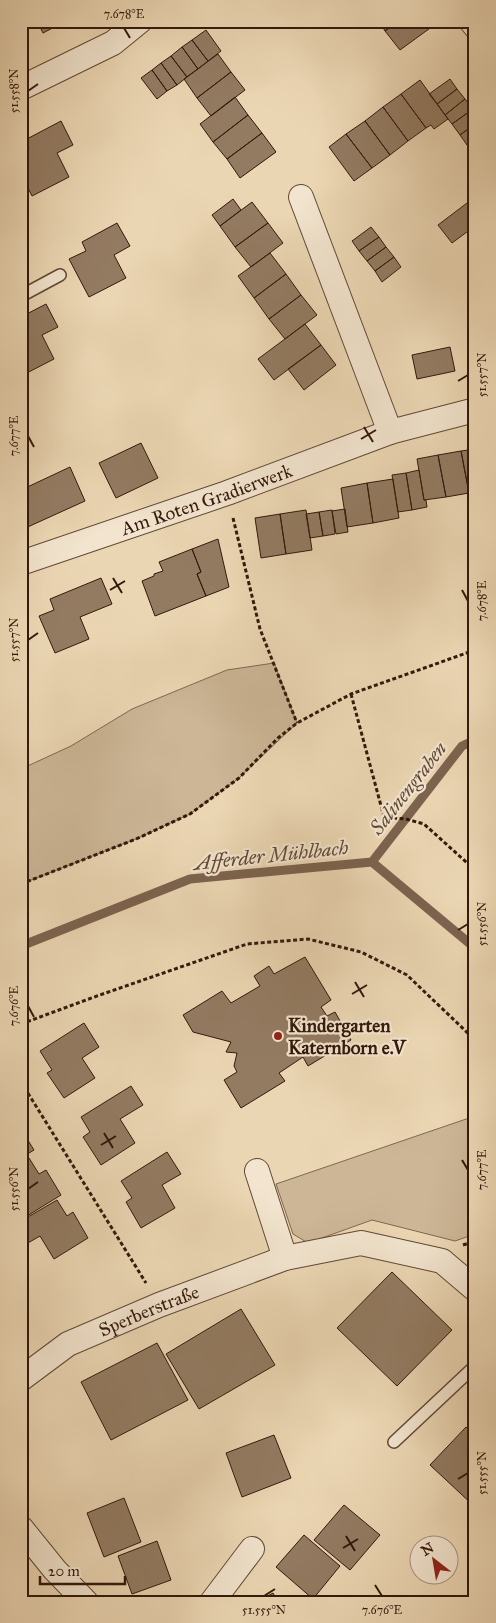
<svg xmlns="http://www.w3.org/2000/svg" width="496" height="1623" viewBox="0 0 496 1623" font-family="'IM FELL Great Primer',serif">
<style>
.green{fill:#ccb696;stroke:#806750}
.lines{fill:none;stroke-linecap:round;stroke-linejoin:round}
.stream{stroke:#7c634e;stroke-width:9}
.building{fill:#937b62;stroke:#33180b}
.lane-casing{stroke:#614835;stroke-width:14}
.street-casing{stroke:#614835;stroke-width:26}
.path{stroke:#33180b;stroke-width:3;stroke-dasharray:4 2.5;stroke-linecap:butt}
.lane{stroke:#f2e4ce;stroke-width:11}
.street{stroke:#f2e4ce;stroke-width:24}
.ticks{fill:none;stroke:#33180b;stroke-width:2}
.poi-dot{fill:#8f2418;stroke:#f2e4ce;stroke-width:2}
.labels{text-anchor:middle;dominant-baseline:central;stroke-width:4.5;stroke-linejoin:round;paint-order:stroke}
.street-label{font-size:19px;fill:#33180b;stroke:#f2e4ce}
.poi-label{font-size:19px;font-weight:bold;fill:#33180b;stroke:#f2e4ce;text-anchor:start}
.water-label{font-size:20px;font-style:italic;fill:#634a37;stroke:#f2e4ce}
.neatline{fill:none;stroke:#33180b;stroke-width:2}
.ticks-label{font-size:12px;text-anchor:middle;fill:#33180b}
</style>
<rect width="100%" height="100%" fill="#ebd6b3"/>
<filter id="stains"><feTurbulence type="fractalNoise" baseFrequency=".004" numOctaves="4"/><feColorMatrix values="0 0 0 0 .2 0 0 0 0 .09 0 0 0 0 .02 0 0 0 .5 -.17"/></filter>
<radialGradient id="worn" r=".72"><stop offset=".6" stop-color="#630" stop-opacity="0"/><stop offset="1" stop-color="#630" stop-opacity=".3"/></radialGradient>
<!-- green -->
<path class="green" d="M274 663 297 723 239 778 190 814 136 839 21 884V769L71 746 132 709 227 670Z
M475 1116V1234L455 1241 372 1220 308 1243 293 1234 276 1184Z"/>
<g class="lines">
<!-- stream -->
<path class="stream" d="M372 862 462 746 475 740
M21 946 190 879 372 862 475 948"/>
</g>
<!-- building -->
<path class="building" d="M37 21H66L43 33Z
M379 21H399L385 31Z
M399 21H429L433 26 400 50 385 31Z
M206 30 221 51 208 61 192 40Z
M192 40 208 61 198 69 182 47Z
M182 47 198 69 187 77 171 56Z
M218 54 231 72 197 98 184 79Z
M171 56 187 77 177 85 161 63Z
M161 63 177 85 167 91 152 70Z
M152 70 167 91 157 99 141 78Z
M231 72 245 90 211 116 197 98Z
M450 79 457 89 437 104 429 94Z
M420 80 448 119 434 129 431 125 426 128 401 94Z
M457 89 465 99 445 115 437 104Z
M401 94 426 128 408 141 383 107Z
M235 97 248 115 213 142 200 124Z
M465 99 473 109 452 124 445 115Z
M383 107 408 141 390 155 365 121Z
M473 109 475 112V124L460 135 452 124Z
M248 115 262 133 227 159 213 142Z
M61 121 73 145 57 153 69 177 32 196 21 174V153L29 149 25 140Z
M365 121 390 155 372 168 346 134Z
M475 124V139L467 145 460 135Z
M262 133 276 152 240 178 227 159Z
M346 134 372 168 354 181 329 147Z
M475 139V155L467 145Z
M475 197V226L452 243 438 225Z
M233 199 241 210 220 226 212 215Z
M252 202 268 223 235 247 220 226Z
M117 223 130 246 114 255 126 278 89 297 69 259 86 251 82 242Z
M268 223 283 243 251 267 235 247Z
M371 227 379 237 359 251 352 241Z
M379 237 386 247 367 261 359 251Z
M386 247 394 257 375 271 367 261Z
M270 253 286 274 254 298 238 276Z
M394 257 401 267 382 282 375 271Z
M286 274 301 295 269 319 254 298Z
M301 295 317 315 285 339 269 319Z
M46 304 58 327 42 335 54 359 21 376V317Z
M305 324 321 345 274 380 258 359Z
M321 345 336 365 304 390 288 369Z
M450 347 455 371 417 379 412 355Z
M141 443 158 478 116 498 99 463Z
M475 449V492L469 493 461 451Z
M461 451 469 493 446 497 438 455Z
M438 455 446 497 424 500 417 459Z
M70 467 85 501 21 530V490Z
M419 470 424 500H426L427 507 412 510 406 473Z
M406 473 412 510 398 512 392 475Z
M393 479 399 518 373 523 367 483Z
M367 483 373 523 347 527 341 488Z
M345 509 348 532 336 534 332 511Z
M306 510 312 550 286 554 280 514Z
M332 510 335 534 323 536 319 512Z
M319 512 323 536 310 538 306 514Z
M280 514 286 554 261 558 255 518Z
M218 539 229 587 206 596 197 574 201 572 192 549Z
M192 549 201 572 197 574 206 596 155 616 142 581 154 576V574L163 571 159 562Z
M101 578 112 604 80 617 89 639 55 653 39 616 54 610 50 599Z
M305 957 331 1000 321 1007 327 1016 335 1012 351 1040 308 1066 303 1057 279 1073 285 1081 241 1108 224 1080 237 1072 234 1066 237 1053 226 1052 231 1042 193 1032 183 1015 222 991 231 1003 260 986 254 976 269 966 274 974Z
M84 1023 99 1047 82 1058 95 1078 64 1098 47 1073 52 1070 40 1051Z
M131 1086 143 1105 120 1119 135 1143 101 1165 83 1137 90 1132 81 1117Z
M21 1129 34 1150 21 1158Z
M167 1152 181 1174 162 1185 175 1208 141 1228 126 1202 132 1198 121 1181Z
M29 1158 39 1174 46 1170 61 1195 27 1216 21 1207V1163Z
M57 1200 67 1216 73 1212 88 1238 54 1259 40 1236 21 1247V1221Z
M392 1272 452 1330 397 1386 337 1328Z
M241 1309 275 1365 199 1409 166 1354Z
M157 1343 188 1400 111 1440 81 1382Z
M466 1427 475 1436V1507L430 1465Z
M274 1435 291 1478 242 1497 226 1453Z
M124 1498 141 1542 104 1557 87 1513Z
M344 1505 380 1535 350 1570 314 1540Z
M304 1535 340 1566 313 1599 276 1567Z
M157 1541 171 1580 132 1594 118 1556Z
M273 1593 278 1602H257Z"/>
<g class="lines">
<!-- lane casing -->
<g class="lane-casing">
<path id="lane" d="M21 296 60 275
M394 1442 475 1366"/>
</g>
<!-- street casing -->
<g class="street-casing">
<g id="street">
<path d="M471 21 475 26"/>
<path d="M21 88 113 43 140 21"/>
<path d="M301 197 390 432"/>
<path id="s1" d="M21 563 227 493 390 432 475 410"/>
<path d="M257 1171 285 1258"/>
<path id="s2" d="M21 1379 68 1344 159 1305 285 1258 361 1243 442 1261 475 1289"/>
<path d="M21 1528 55 1570 86 1602"/>
<path d="M212 1602 252 1549"/>
</g>
</g>
<!-- path -->
<path class="path" d="M233 518 260 629 297 723
M351 694 384 817 406 819 424 824 475 870
M21 884 136 839 190 814 239 778 278 738 297 723 351 694 475 650
M21 1024 97 996 247 944 308 939 361 952 407 975 475 1040
M21 1082 146 1283
M463 1245 475 1241
M471 1602 475 1597"/>
<!-- lane -->
<use href="#lane" class="lane"/>
<!-- street -->
<use href="#street" class="street"/>
</g>
<!-- ticks -->
<path class="ticks" d="M124 28 130 38M28 91 38 84M458 381 468 375M364 427 373 442M28 436 34 447M361 439 376 430M113 578 122 593M110 590 125 581M462 590 468 601M28 640 38 633M458 930 468 924M355 982 364 997M352 994 367 985M28 1006 34 1017M104 1133 113 1148M101 1145 116 1136M462 1160 468 1170M28 1189 38 1182M458 1479 468 1473M346 1536 355 1551M343 1548 358 1539M375 1585 382 1596M264 1596 275 1589"/>
<!-- markers -->
<circle class="poi-dot" cx="278" cy="1036" r="5"/>
<g class="labels">
<!-- street labels -->
<g class="street-label">
<text stroke="none"><textPath href="#s1" startOffset="196">Am Roten Gradierwerk</textPath></text>
<text stroke="none"><textPath href="#s2" startOffset="146">Sperberstraße</textPath></text>
</g>
<!-- poi labels -->
<g class="poi-label">
<text x="288" y="1025">Kindergarten<tspan x="288" dy="22">Katernborn e.V</tspan></text>
</g>
<!-- water labels -->
<g class="water-label">
<text transform="translate(408 788) rotate(-52)">Salinengraben</text>
<text transform="translate(271 855) rotate(-6)">Afferder Mühlbach</text>
</g>
</g>
<!-- margin -->
<rect width="496" height="1623" fill="none" stroke="#ebd6b3" stroke-width="55"/>
<!-- north arrow -->
<g transform="translate(434 1560) rotate(329)"><circle r="24" fill="#f2e4ce" stroke="#a69280"/>
<path d="M0-4L9 19L0 12L-9 19Z" fill="#8f2418"/>
<text y="-8" font-size="14" font-weight="bold" text-anchor="middle" fill="#33180b">N</text>
</g>
<!-- scale -->
<path d="M40 1576v8h85v-8" fill="none" stroke="#33180b" stroke-width="2.5"/>
<text x="48" y="1576" font-size="15" fill="#33180b" stroke="#f2e4ce" stroke-width="4" paint-order="stroke">20 m</text>
<rect x="28" y="28" width="440" height="1568" class="neatline"/>
<g class="ticks-label">
<text x="124" y="18">7.678°E</text>
<text transform="translate(14 91) rotate(-90)" y="4">51.558°N</text>
<text transform="translate(482 375) rotate(-90)" y="4">51.557°N</text>
<text transform="translate(14 436) rotate(-90)" y="4">7.677°E</text>
<text transform="translate(482 601) rotate(-90)" y="4">7.678°E</text>
<text transform="translate(14 640) rotate(-90)" y="4">51.557°N</text>
<text transform="translate(482 924) rotate(-90)" y="4">51.556°N</text>
<text transform="translate(14 1006) rotate(-90)" y="4">7.676°E</text>
<text transform="translate(482 1170) rotate(-90)" y="4">7.677°E</text>
<text transform="translate(14 1189) rotate(-90)" y="4">51.556°N</text>
<text transform="translate(482 1473) rotate(-90)" y="4">51.555°N</text>
<text x="264" y="1614">51.555°N</text>
<text x="382" y="1614">7.676°E</text>
</g>
<rect width="100%" height="100%" filter="url(#stains)"/>
<rect width="100%" height="100%" fill="url(#worn)"/>
</svg>
